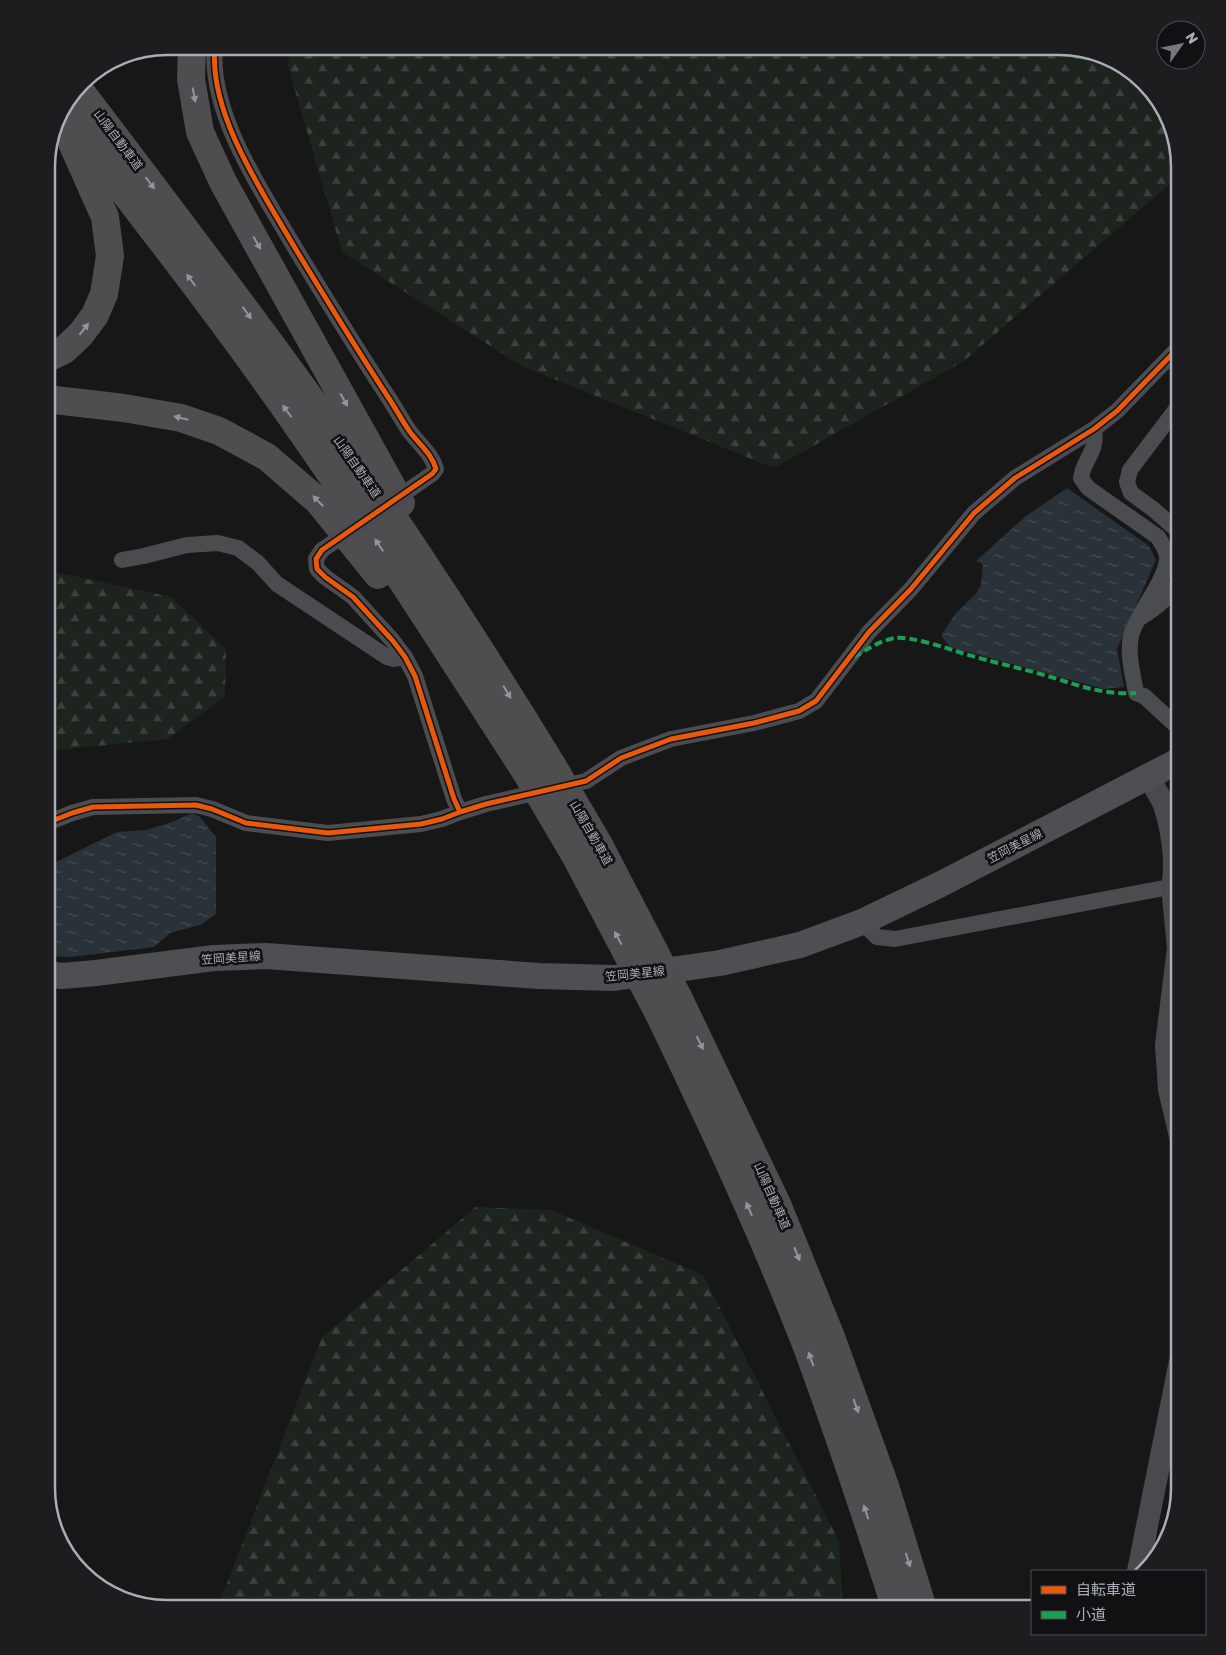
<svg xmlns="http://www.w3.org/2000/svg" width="1226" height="1655" viewBox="0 0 1226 1655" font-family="Rubik,'Noto Sans JP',sans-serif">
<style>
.forest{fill:url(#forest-firs)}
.water{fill:url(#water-ripples)}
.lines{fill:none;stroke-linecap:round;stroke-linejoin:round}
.minor{stroke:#4b4c50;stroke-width:16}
.secondary{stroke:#4a4a4e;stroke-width:22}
.primary{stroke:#4d4f52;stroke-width:26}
.motorway{stroke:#4e4e51;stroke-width:28}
.minor-bridge{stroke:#4b4c50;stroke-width:16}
.motorway-bridge{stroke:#4e4e51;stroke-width:28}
.quiet{stroke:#1a9f57;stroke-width:4;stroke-dasharray:8 4;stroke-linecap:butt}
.cycleway-casing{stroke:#111113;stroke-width:8}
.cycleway{stroke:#e8590c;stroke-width:5}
.oneway{fill:#92959e}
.labels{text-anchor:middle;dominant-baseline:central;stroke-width:5;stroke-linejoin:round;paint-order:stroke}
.street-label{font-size:12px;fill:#a8adb8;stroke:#111113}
.rim{fill:none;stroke:#a8adb8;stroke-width:2.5}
</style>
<defs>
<pattern id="forest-firs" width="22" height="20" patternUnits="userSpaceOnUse" patternTransform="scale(1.25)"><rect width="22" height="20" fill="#1d241e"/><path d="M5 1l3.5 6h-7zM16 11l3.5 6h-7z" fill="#3b413d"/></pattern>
<pattern id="water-ripples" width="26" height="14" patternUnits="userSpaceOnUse" patternTransform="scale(1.25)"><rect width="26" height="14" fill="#2a3239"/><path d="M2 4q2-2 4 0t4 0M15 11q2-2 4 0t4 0" fill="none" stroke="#464d54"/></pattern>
</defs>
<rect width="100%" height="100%" fill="#171717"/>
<!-- forest -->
<path class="forest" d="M290 46H1067L1120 63 1163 106 1180 167V172L1177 178 964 361 774 468 522 366 342 252 288 66Z
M46 570 171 597 226 649 225 697 168 739 46 751Z
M476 1207 551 1210 703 1275 839 1541 843 1609H217L322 1337Z"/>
<!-- water -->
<path class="water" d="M1067 488 1149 546 1156 560 1117 649 1124 687 1104 689 950 647 942 637V634L956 613 976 594 981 585 983 564 976 561 1026 516Z
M192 813 200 817 216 837V914L200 925 170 933 154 947 71 957 46 956V867L117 832 146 830 175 821Z"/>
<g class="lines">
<!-- minor -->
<path class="minor" d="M215 46C208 113 263 193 295 248 326 299 357 350 390 400 397 411 403 422 410 432 419 444 432 454 436 469L432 474
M1094 429C1098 452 1084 458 1081 478L1088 488 1158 537C1162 544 1167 550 1167 558 1167 580 1136 614 1131 636 1127 655 1133 674 1136 693L1144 696 1180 729
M1180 535 1177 530 1153 509 1131 493 1127 482 1130 470 1180 404
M322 550 316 559 317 569 325 577 353 597 393 641 405 657 415 676 454 799 460 812
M122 560 144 556 187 545 218 543 238 548 258 563 277 584 387 657 394 659 405 657
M1140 618C1159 606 1169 598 1180 578
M46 826 52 821 72 813 93 807 196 805 212 809 246 823 328 833 421 824 442 819 460 812 486 804 586 781 621 758 671 739 754 723 799 711 816 701 869 632 911 589 974 513 1015 478 1094 429 1117 411 1180 346
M862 922 877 937 895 939 1180 885"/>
<!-- secondary -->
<path class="secondary" d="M1148 777C1154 787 1162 798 1165 808 1172 831 1177 865 1172 887L1178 948 1166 1045 1169 1090 1180 1136
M1138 1571 1180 1361"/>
<!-- primary -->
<path class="primary" d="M46 974 62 976 96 973 214 958 266 956 539 976 614 978 720 963 800 945 862 922 941 884 1180 760"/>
<!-- motorway -->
<path class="motorway" d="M192 46 191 79 200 132 223 182 401 503
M78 88C157 192 236 295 312 401 397 519 476 641 552 765
M61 110C139 212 219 313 292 418 374 535 451 656 529 777
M46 359 64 350 81 334 95 315 104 294 110 256 105 217 72 143
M46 399 124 408 181 418 219 431 267 457 318 501 378 575
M679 999 777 1204 831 1337 885 1486 923 1609
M658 1012C711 1122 763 1233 807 1347 839 1434 868 1521 896 1609"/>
<!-- minor-bridge -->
<path class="minor-bridge" d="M322 550 432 474"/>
<!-- motorway-bridge -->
<path class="motorway-bridge" d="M552 765 598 843 679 999
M529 777 576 857 658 1012"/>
<!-- quiet -->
<path class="quiet" d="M854 657C866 650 881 640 895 638 910 636 947 648 962 653 991 662 1021 668 1051 677 1080 686 1104 695 1136 693"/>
<!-- cycleway casing -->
<g class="cycleway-casing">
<path id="cycleway" d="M215 46C208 113 263 193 295 248 326 299 357 350 390 400 397 411 403 422 410 432 419 444 432 454 436 469L432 474 322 550 316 559 317 569 325 577 353 597 393 641 405 657 415 676 454 799 460 812
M46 826 52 821 72 813 93 807 196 805 212 809 246 823 328 833 421 824 442 819 460 812 486 804 586 781 621 758 671 739 754 723 799 711 816 701 869 632 911 589 974 513 1015 478 1094 429 1117 411 1180 346"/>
</g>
<!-- cycleway -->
<use href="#cycleway" class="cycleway"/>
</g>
<!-- one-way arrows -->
<defs><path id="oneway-solid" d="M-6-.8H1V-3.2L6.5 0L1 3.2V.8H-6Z" transform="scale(1.25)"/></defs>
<g class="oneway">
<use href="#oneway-solid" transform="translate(194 95) rotate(80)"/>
<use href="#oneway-solid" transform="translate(150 183) rotate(53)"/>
<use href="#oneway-solid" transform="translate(257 243) rotate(61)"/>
<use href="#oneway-solid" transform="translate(191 280) rotate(-126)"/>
<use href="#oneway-solid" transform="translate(247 313) rotate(54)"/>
<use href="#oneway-solid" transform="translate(84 329) rotate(-52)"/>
<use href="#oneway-solid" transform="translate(344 400) rotate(61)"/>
<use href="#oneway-solid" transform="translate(287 411) rotate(-126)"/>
<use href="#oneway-solid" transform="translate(181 418) rotate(-166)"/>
<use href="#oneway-solid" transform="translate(318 501) rotate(-135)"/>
<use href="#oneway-solid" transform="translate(379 545) rotate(-124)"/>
<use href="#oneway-solid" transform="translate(507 692) rotate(59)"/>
<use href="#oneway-solid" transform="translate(618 938) rotate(-118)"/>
<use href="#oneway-solid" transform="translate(700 1043) rotate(64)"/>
<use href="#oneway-solid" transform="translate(749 1209) rotate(-114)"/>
<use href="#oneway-solid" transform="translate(797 1254) rotate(68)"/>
<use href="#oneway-solid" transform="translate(811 1359) rotate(-110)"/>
<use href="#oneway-solid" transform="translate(856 1406) rotate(70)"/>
<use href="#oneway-solid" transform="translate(866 1512) rotate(-108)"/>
<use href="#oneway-solid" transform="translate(908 1560) rotate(73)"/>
</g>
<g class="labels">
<!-- street labels -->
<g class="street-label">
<text transform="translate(118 140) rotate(53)">山陽自動車道</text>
<text transform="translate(357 467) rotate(55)">山陽自動車道</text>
<text transform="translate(591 833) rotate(60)">山陽自動車道</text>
<text transform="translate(1015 846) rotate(-27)">笠岡美星線</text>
<text transform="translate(231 958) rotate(-4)">笠岡美星線</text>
<text transform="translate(635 974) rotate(-6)">笠岡美星線</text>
<text transform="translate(772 1196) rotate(66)">山陽自動車道</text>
</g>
</g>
<!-- crop -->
<path d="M0 0H1226V1655H0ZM167 55H1059A112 112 0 0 1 1171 167V1488A112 112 0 0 1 1059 1600H167A112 112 0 0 1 55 1488V167A112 112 0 0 1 167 55Z" fill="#1d1d20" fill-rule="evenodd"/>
<path class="rim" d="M167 55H1059A112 112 0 0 1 1171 167V1488A112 112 0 0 1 1059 1600H167A112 112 0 0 1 55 1488V167A112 112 0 0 1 167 55Z"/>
<!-- legend -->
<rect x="1031" y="1570" width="175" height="65" fill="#111113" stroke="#4d4f55"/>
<rect x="1041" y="1586" width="25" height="8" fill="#e8590c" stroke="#4d4f55"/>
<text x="1076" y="1595" font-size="15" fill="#a8adb8">自転車道</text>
<rect x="1041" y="1611" width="25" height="8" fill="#1a9f57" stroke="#4d4f55"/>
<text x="1076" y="1620" font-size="15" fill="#a8adb8">小道</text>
<!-- north arrow -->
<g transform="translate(1181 45) rotate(57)"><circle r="24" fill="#111113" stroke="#4d4f55"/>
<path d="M0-4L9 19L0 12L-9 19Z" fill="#757880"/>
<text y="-8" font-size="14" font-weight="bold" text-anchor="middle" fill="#a8adb8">N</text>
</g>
</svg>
